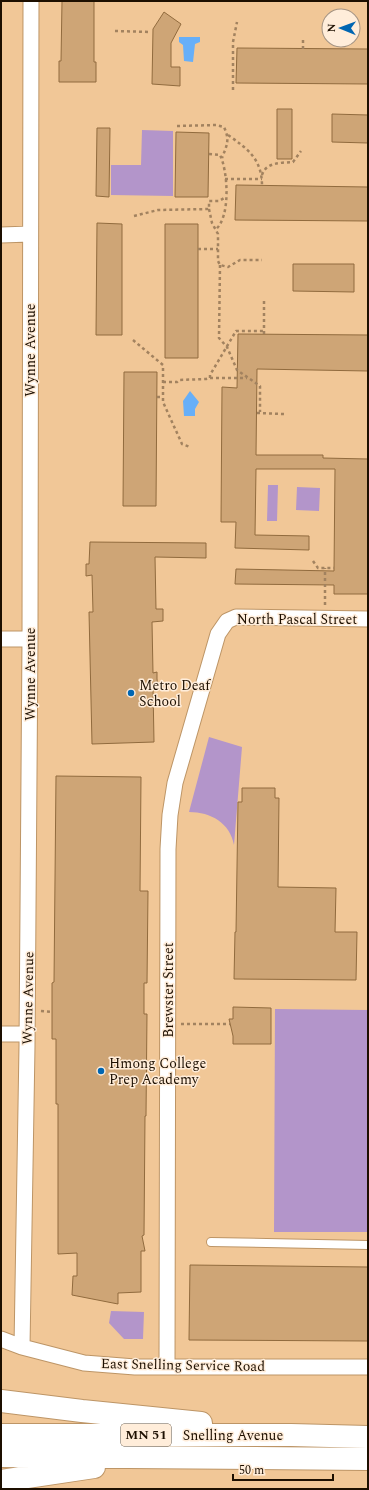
<svg xmlns="http://www.w3.org/2000/svg" width="369" height="1490" viewBox="0 0 369 1490" font-family="Spectral,serif">
<style>
.green{fill:#b395ca}
.water{fill:#67aff8}
.building{fill:#cea576;stroke:#916b3e}
.lines{fill:none;stroke-linecap:round;stroke-linejoin:round}
.lane-casing{stroke:#bd9566;stroke-width:10}
.street-casing{stroke:#bd9566;stroke-width:17}
.primary-casing{stroke:#bd9566;stroke-width:24}
.path{stroke:#a2825f;stroke-width:2.5;stroke-dasharray:3 3;stroke-linecap:butt}
.lane{stroke:#fff;stroke-width:8}
.street{stroke:#fff;stroke-width:15}
.primary{stroke:#fff;stroke-width:22}
.poi-dot{fill:#0066b2;stroke:#ffedda;stroke-width:1.5}
.labels{text-anchor:middle;dominant-baseline:central;stroke-width:3;stroke-linejoin:round;paint-order:stroke}
.shield{fill:#ffedda;stroke:#615241;stroke-width:1}
.shield-label{font-size:13px;font-weight:bold;fill:#1d0f00}
.street-label{font-size:14px;fill:#1d0f00;stroke:#ffedda}
.poi-label{font-size:14px;fill:#1d0f00;stroke:#ffedda;text-anchor:start}
</style>
<rect width="100%" height="100%" fill="#f1c797"/>
<!-- green -->
<path class="green" d="M142 130 173 131V196L111 195V165H141Z
M268 485H278L277 521H267Z
M297 487 320 488 319 511 296 510Z
M209 737 242 747 234 845C230 823 211 812 189 812Z
M275 1009 368 1010V1232H274Z
M111 1311 144 1312 143 1339H124L109 1323Z"/>
<!-- water -->
<path class="water" d="M179 37H200V42L195 44 193 62 184 61 183 45 179 42Z
M190 391 199 402 195 409V416H184L183 401Z"/>
<!-- building -->
<path class="building" d="M62 1H94V62H96V82H59V61H61Z
M164 12 181 24 171 43V67H180V86L152 84 153 29Z
M237 48 368 49V84L236 83Z
M277 109H292V159H277Z
M332 114 368 115V143L332 142Z
M97 128H110L109 197 96 196Z
M176 132 209 133 208 197H175Z
M236 185 368 187V221L235 220Z
M97 223 122 224V335H96Z
M165 224H198V358H165Z
M293 264H354V292L293 291Z
M238 334 368 335V371L257 369 256 455H323V458L368 459V594H334V585L235 584 236 569 334 571 335 469H256L255 535 309 536V550L235 548 236 522H221L222 387 237 388Z
M124 372H157L156 506H123Z
M90 542 206 543V558L155 557 156 609H163V621L152 622 153 673 157 672V679L158 688H153L154 742 92 744 89 612H93L92 575 86 576V564H89Z
M56 776 141 777 140 891H148L147 983H144V1014H147L146 1116H145L144 1235 142 1236 145 1251H141V1292L118 1293V1304L72 1295 73 1276H77V1253L58 1254V1104H56V1039H52V983L54 982Z
M242 788H275V798H279L278 887 336 888 335 932H357L356 980 234 979 235 932H236L238 802H242Z
M233 1007 271 1008V1044H233V1036L229 1019H233Z
M190 1265 368 1267V1341L189 1340Z"/>
<g class="lines">
<!-- lane casing -->
<g class="lane-casing">
<path id="lane" d="M211 1242 368 1245"/>
</g>
<!-- street casing -->
<g class="street-casing">
<path id="street" d="M1 235 30 234
M1 639H30
M1 1034H27
M1 1339 22 1347 84 1363 135 1367H368
M22 1347 27 1046 30 639 31 1
M167 1367 168 849 170 815 175 783 218 634 227 621 236 617 368 619"/>
</g>
<!-- primary casing -->
<g class="primary-casing">
<path id="primary" d="M1 1401 82 1411 201 1423
M1 1435H291L368 1437
M1 1456 368 1459
M1 1481 94 1467"/>
</g>
<!-- path -->
<path class="path" d="M115 31 150 32
M303 49V40
M233 90V42L237 22
M177 126 216 125 224 127C230 140 227 145 222 158
M228 135C248 149 262 159 262 186
M209 154 220 155C228 171 231 218 215 230
M262 175C266 162 281 163 293 162L301 151
M225 179H262
M209 209 212 223 218 234V261L220 265 228 267 240 260H262
M134 216 158 210 209 209V201H219L226 197
M198 249H218
M220 265 219 338 227 347 237 370 260 386V412
M264 334V300
M133 340 163 365V402L182 444 190 447
M210 378V375L236 331H264
M163 382H177L179 380 206 379 210 378H247
M157 397H163
M257 413 284 414
M313 561 318 568H334
M325 605V568
M41 1011 52 1012
M181 1024H230"/>
<!-- lane -->
<use href="#lane" class="lane"/>
<!-- street -->
<use href="#street" class="street"/>
<!-- primary -->
<use href="#primary" class="primary"/>
</g>
<!-- markers -->
<g class="poi-dot">
<circle cx="131" cy="693" r="4"/>
<circle cx="101" cy="1071" r="4"/>
</g>
<g class="labels">
<!-- shield labels -->
<rect class="shield" x="121" y="1424" width="50" height="22" rx="3"/>
<g class="shield-label">
<text x="146" y="1435">MN 51</text>
</g>
<!-- street labels -->
<g class="street-label">
<text transform="translate(30 350) rotate(-90)">Wynne Avenue</text>
<text x="297" y="619">North Pascal Street</text>
<text transform="translate(30 674) rotate(-90)">Wynne Avenue</text>
<text transform="translate(168 990) rotate(-90)">Brewster Street</text>
<text transform="translate(28 998) rotate(-89)">Wynne Avenue</text>
<text transform="translate(183 1365) rotate(1)">East Snelling Service Road</text>
<text x="233" y="1435">Snelling Avenue</text>
</g>
<!-- poi labels -->
<g class="poi-label">
<text x="139" y="685">Metro Deaf<tspan x="139" dy="16">School</tspan></text>
<text x="109" y="1063">Hmong College<tspan x="109" dy="16">Prep Academy</tspan></text>
</g>
</g>
<!-- border -->
<rect width="369" height="1490" fill="none" stroke="#1d0f00" stroke-width="4"/>
<!-- north arrow -->
<g transform="translate(341 28) rotate(271)"><circle r="19" fill="#ffedda" stroke="#a59483"/>
<path d="M0-3L7 15L0 10L-7 15Z" fill="#0066b2"/>
<text y="-6" font-size="11" font-weight="bold" text-anchor="middle" fill="#1d0f00">N</text>
</g>
<!-- scale -->
<path d="M233 1474v6h100v-6" fill="none" stroke="#1d0f00" stroke-width="2"/>
<text x="239" y="1474" font-size="12" fill="#1d0f00" stroke="#ffedda" stroke-width="3" paint-order="stroke">50 m</text>
</svg>
